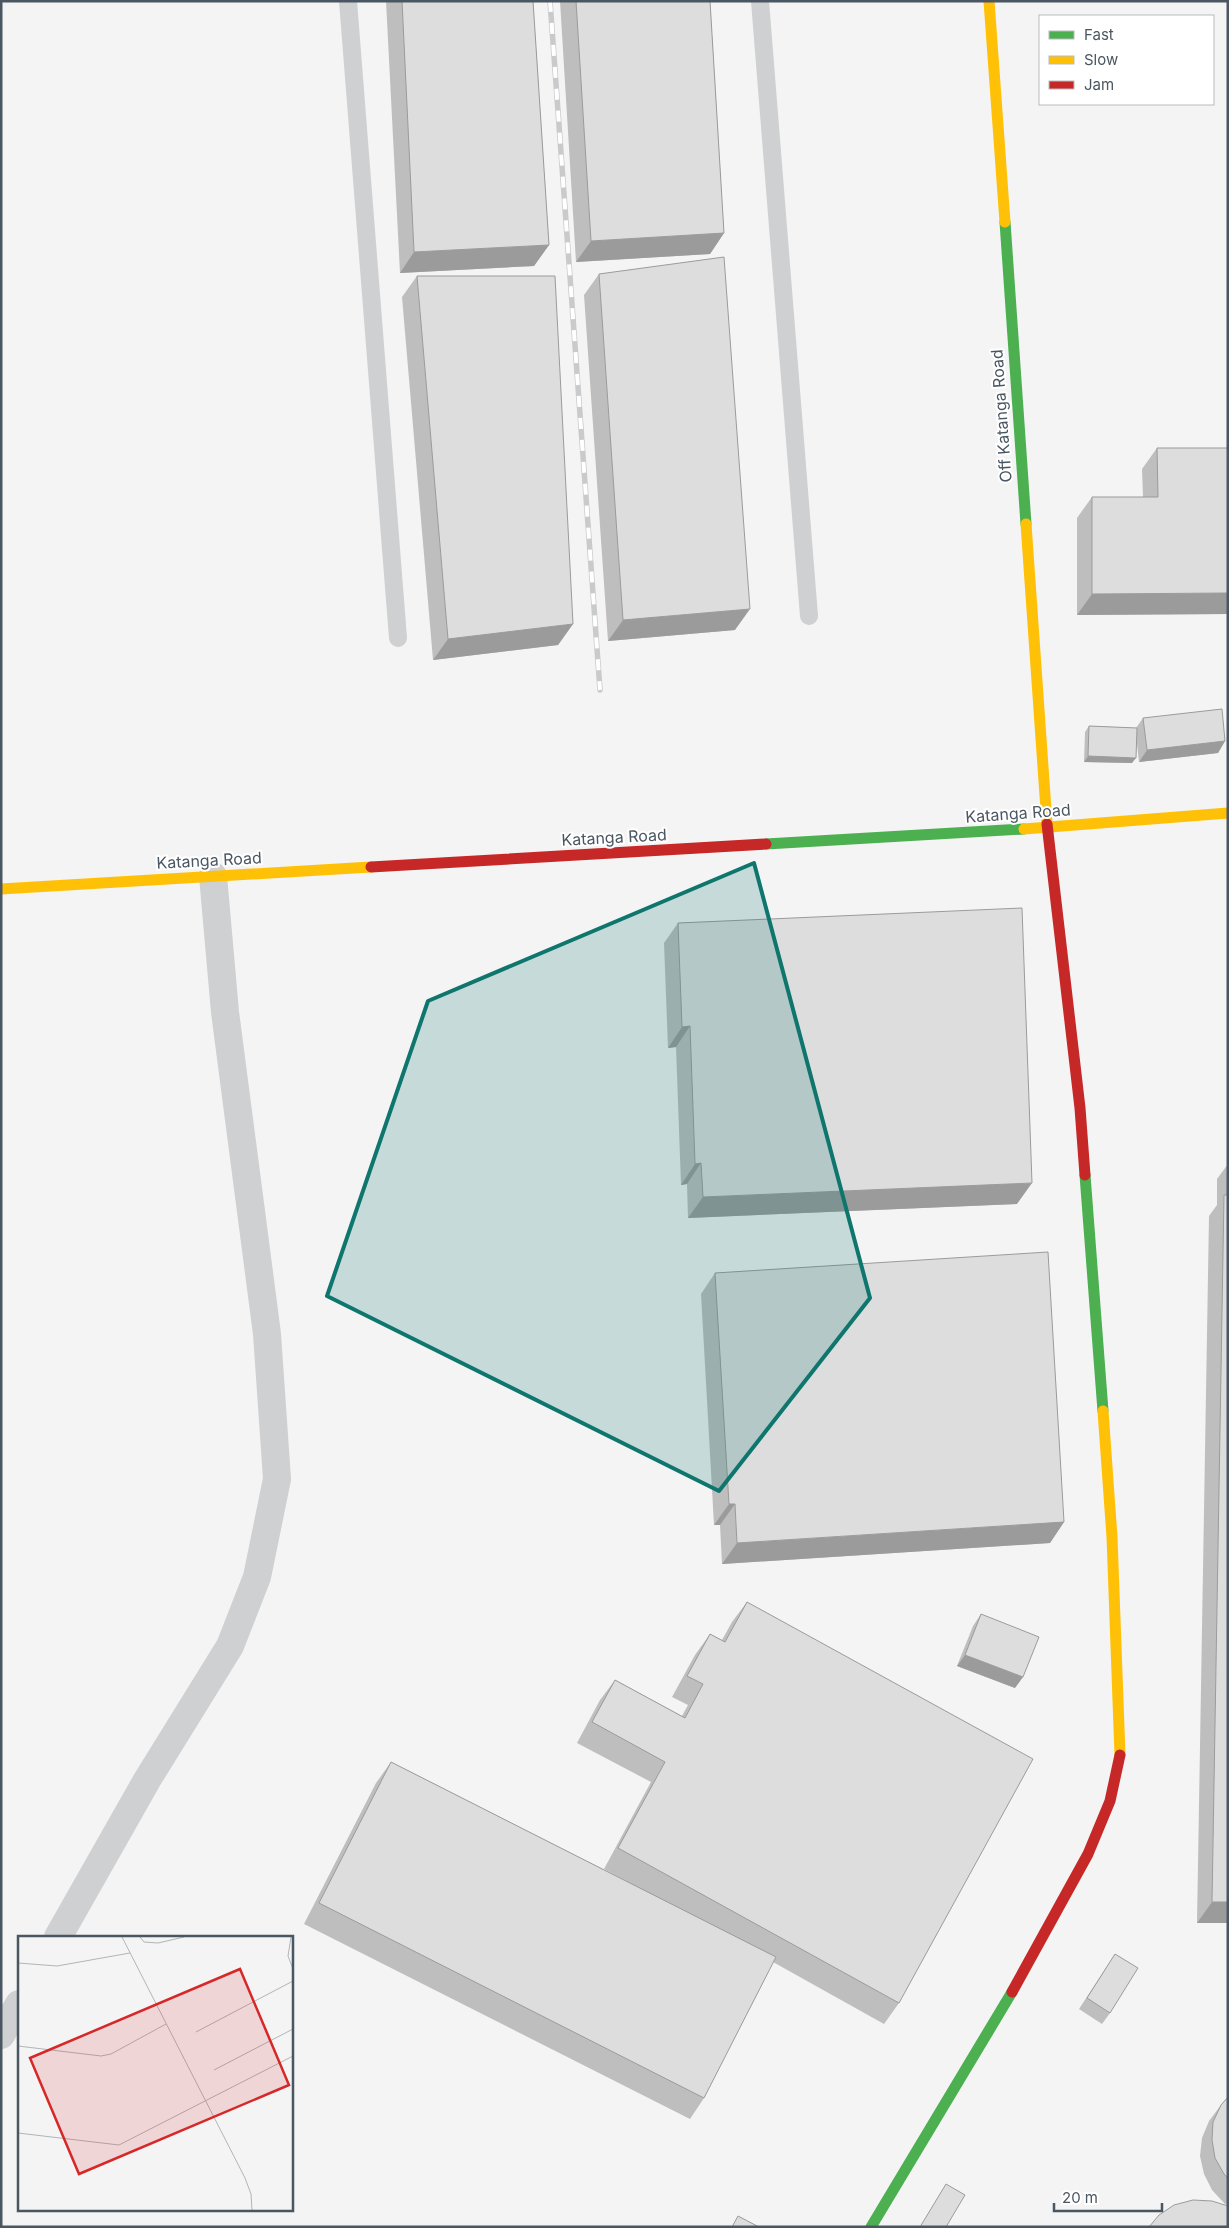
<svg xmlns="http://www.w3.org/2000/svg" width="1229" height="2228" viewBox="0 0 1229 2228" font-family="Inter,sans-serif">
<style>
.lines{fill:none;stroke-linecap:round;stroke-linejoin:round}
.lane{stroke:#ced0d2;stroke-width:18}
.street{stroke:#ced0d2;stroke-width:28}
.fast{stroke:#4caf50;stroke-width:11}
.slow{stroke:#ffc107;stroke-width:11}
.jam{stroke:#c62828;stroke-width:11}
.rail-casing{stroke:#c9cacc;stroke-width:5.5}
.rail{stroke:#fff;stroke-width:4;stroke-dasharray:11;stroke-linecap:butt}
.wall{fill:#bebebf}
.shaded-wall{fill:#9b9b9b}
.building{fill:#ddddde;stroke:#9b9b9b}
.marked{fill:#0f766e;fill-opacity:0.2;stroke:#0f766e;stroke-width:4;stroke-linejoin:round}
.labels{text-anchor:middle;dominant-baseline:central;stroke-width:4;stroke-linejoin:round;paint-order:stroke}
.street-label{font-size:16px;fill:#4a5661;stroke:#fff}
.inset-road{fill:none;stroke:#b0b5b9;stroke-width:1}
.view{fill:#d62828;fill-opacity:0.15;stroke:#d62828;stroke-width:2.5}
.inset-edge{fill:none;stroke:#4a5661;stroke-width:2.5}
</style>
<rect width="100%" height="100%" fill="#f4f4f4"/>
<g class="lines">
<!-- lane -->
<path class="lane" d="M348 1 398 638
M760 1 809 616"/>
<!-- street -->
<path class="street" d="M58 1937 147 1780 230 1646 257 1577 277 1479 267 1334 225 1012 213 876
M1 2035 19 2004"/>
<!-- fast -->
<path class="fast" d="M1005 222 1026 524
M766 844 1024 829
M1085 1175 1103 1411
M871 2227 1012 1992"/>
<!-- slow -->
<path class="slow" d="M989 1 1005 222
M1026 524 1047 824
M1024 829 1228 813
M1 889 371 867
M1103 1411 1112 1537 1120 1755"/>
<!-- jam -->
<path class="jam" d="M1047 824 1080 1108 1085 1175
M371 867 766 844
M1012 1992 1088 1854 1110 1801 1120 1755"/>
<!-- rail casing -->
<g class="rail-casing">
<path id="rail" d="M550 1 600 690"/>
</g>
<!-- rail -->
<use href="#rail" class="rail"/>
</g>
<!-- wall -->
<path class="wall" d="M386 1H533L549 245 534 266 400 273Z
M560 1H710L724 233 710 254 576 262Z
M599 274 735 630 608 641 584 295Z
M417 276 573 624 558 645 433 660 402 297Z
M1157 448H1228V614L1077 615V518L1092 497H1143L1142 469Z
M1143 718 1225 741 1218 753 1139 762 1137 744 1132 763 1084 762 1085 732 1089 726 1136 728Z
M678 923 1017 1204 688 1218 687 1184 681 1185 676 1047 668 1048 664 943Z
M1228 1164V1923H1197L1209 1216 1217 1205V1179Z
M715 1273 1064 1522 1050 1543 722 1564 720 1525H714L701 1294Z
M747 1602 899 2003 884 2024 773 1962 704 2098 690 2119 304 1924 376 1783 391 1762 630 1883 604 1869 651 1782 577 1743 600 1700 615 1680 682 1716 688 1705 672 1697 695 1655 710 1634 722 1640 732 1622Z
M981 1614 1015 1688 957 1666 973 1626Z
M1115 1954 1110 2013 1102 2024 1079 2009Z
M1228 2097V2205L1225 2204 1212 2190 1204 2174 1200 2156 1202 2138 1209 2121 1221 2105Z"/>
<!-- shaded-wall -->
<path class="shaded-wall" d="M724 233 710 254 576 262 591 241Z
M549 245 534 266 400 273 414 252Z
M1228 593V614L1077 615 1092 594Z
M750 609 735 630 608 641 623 620Z
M573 624 558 645 433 660 448 639Z
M1225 741 1218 753 1139 762 1147 750Z
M1088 756 1136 758 1132 763 1084 762Z
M690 1026 676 1047 668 1048 682 1027Z
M701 1163 687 1184 681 1185 695 1164Z
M1032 1183 1017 1204 688 1218 703 1197Z
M729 1504H735L720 1525H714Z
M1064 1522 1050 1543 722 1564 737 1543Z
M965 1655 1023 1677 1015 1688 957 1666Z
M1212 1902H1228V1923H1197Z"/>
<!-- building -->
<path class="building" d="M402 1H533L549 245 414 252Z
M576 1H710L724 233 591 241Z
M724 257 750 609 623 620 599 274Z
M417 276H555L573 624 448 639Z
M1157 448H1228V593L1092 594V497H1158Z
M1222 709 1225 741 1147 750 1143 718Z
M1089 726 1137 728 1136 758 1088 756Z
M1022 908 1032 1183 703 1197 701 1163 695 1164 690 1026 682 1027 678 923Z
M1224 1195H1228V1902H1212Z
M1048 1252 1064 1522 737 1543 735 1504H729L715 1273Z
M747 1602 1033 1759 899 2003 618 1848 665 1762 592 1722 615 1680 685 1718 703 1684 687 1676 710 1634 725 1642Z
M981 1614 1039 1637 1023 1677 965 1655Z
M391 1762 776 1957 704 2098 319 1903Z
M1115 1954 1138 1968 1110 2013 1087 1998Z
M1228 2097V2178L1224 2174 1215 2158 1212 2140 1213 2122 1221 2105Z
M946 2184 965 2195 946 2227H920Z
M1193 2200 1212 2201 1228 2206V2227H1149L1159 2215 1174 2205Z
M738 2216 759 2227H732Z"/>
<!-- marked area -->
<path class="marked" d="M754 863 870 1298 719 1491 327 1296 428 1001Z"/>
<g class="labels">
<!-- street labels -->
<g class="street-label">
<text transform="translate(1001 416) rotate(-94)">Off Katanga Road</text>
<text transform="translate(1018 813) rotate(-4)">Katanga Road</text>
<text transform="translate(614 837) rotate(-3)">Katanga Road</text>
<text transform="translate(209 860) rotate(-3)">Katanga Road</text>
</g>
</g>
<!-- overview -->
<g transform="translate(18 1936)">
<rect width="275" height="275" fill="#f4f4f4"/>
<path class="inset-road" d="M104 1 227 242 233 258 234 274M122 1 126 6 140 7 166 1M273 1 270 20 275 33M0 27 39 30 112 17M178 96 275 45M0 110 83 120 93 118 148 88M196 134 275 93M0 197 101 209 275 120"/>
<path class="view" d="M222 33 271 149 61 238 12 122Z"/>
<rect width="275" height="275" class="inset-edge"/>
</g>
<!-- border -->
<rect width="1229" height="2228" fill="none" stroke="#4a5661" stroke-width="5"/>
<!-- legend -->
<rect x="1039" y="15" width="175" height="90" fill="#ffffff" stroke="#b7bbc0"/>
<rect x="1049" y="31" width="25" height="8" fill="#4caf50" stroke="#b7bbc0"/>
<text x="1084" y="40" font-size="15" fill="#4a5661">Fast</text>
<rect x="1049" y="56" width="25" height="8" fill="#ffc107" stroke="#b7bbc0"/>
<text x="1084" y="65" font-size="15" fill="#4a5661">Slow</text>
<rect x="1049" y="81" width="25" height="8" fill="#c62828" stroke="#b7bbc0"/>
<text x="1084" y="90" font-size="15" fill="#4a5661">Jam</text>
<!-- scale -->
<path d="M1054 2203v8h108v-8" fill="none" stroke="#4a5661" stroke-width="2.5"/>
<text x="1062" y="2203" font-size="15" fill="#4a5661" stroke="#ffffff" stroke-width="4" paint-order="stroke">20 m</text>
</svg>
